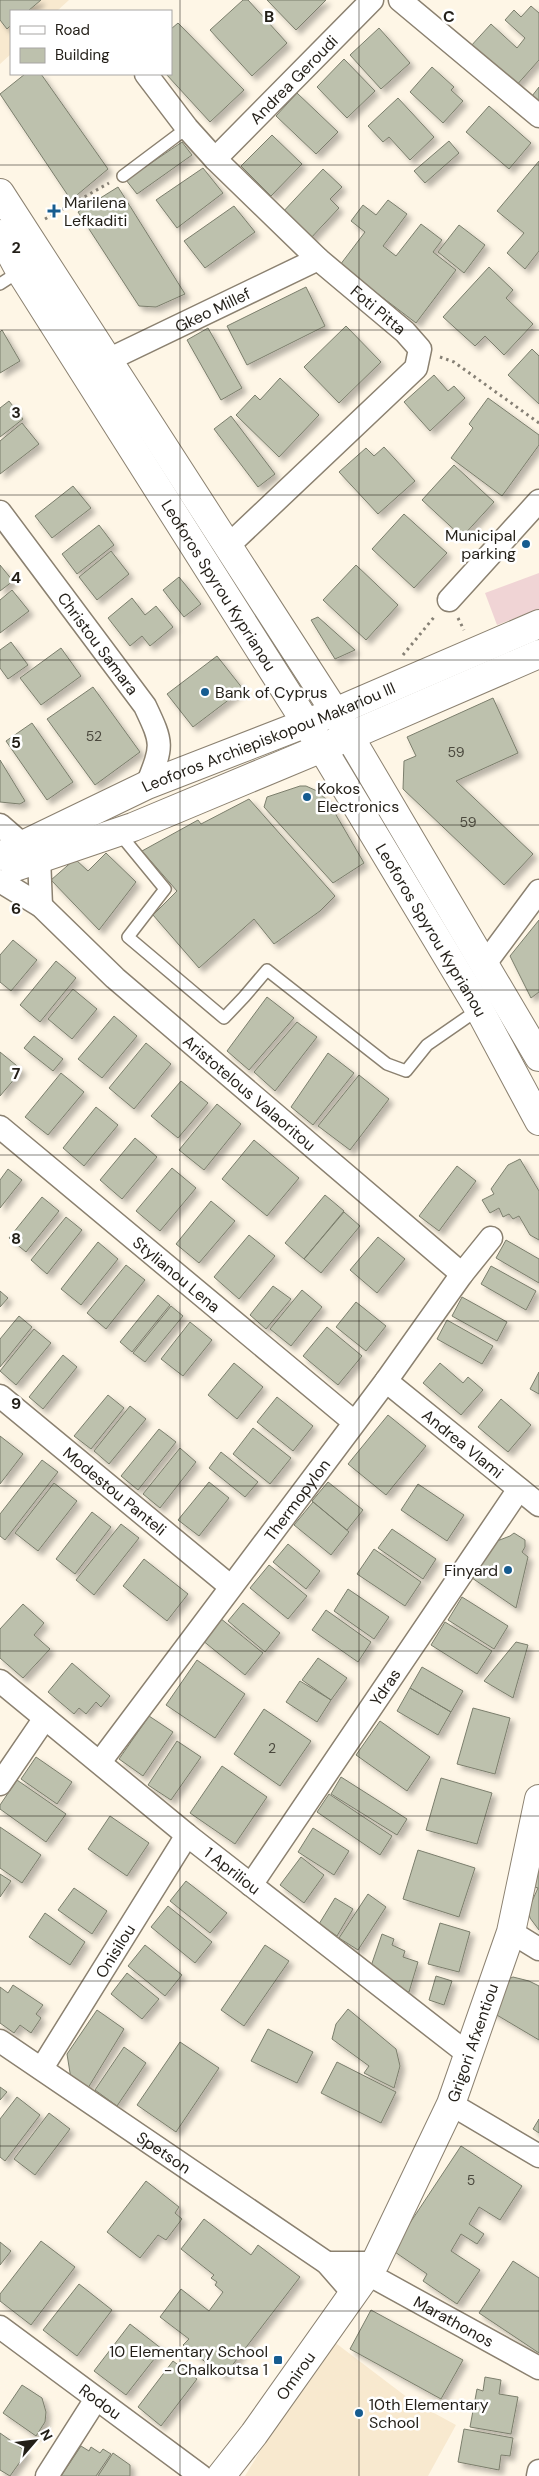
<svg xmlns="http://www.w3.org/2000/svg" width="539" height="2476" viewBox="0 0 539 2476" font-family="'DM Sans',sans-serif">
<style>
.built{fill:#f8e9cf}
.green{fill:#f0d4d5}
.building{fill:#bdc1ad;stroke:#7b7e6c;filter:url(#shadow)}
.lines{fill:none;stroke-linecap:round;stroke-linejoin:round}
.lane-casing{stroke:#8b8170;stroke-width:14}
.street-casing{stroke:#8b8170;stroke-width:25}
.secondary-casing{stroke:#8b8170;stroke-width:30}
.primary-casing{stroke:#8b8170;stroke-width:30}
.path{stroke:#868075;stroke-width:3;stroke-dasharray:2.5 4;stroke-linecap:butt}
.lane{stroke:#fff;stroke-width:11}
.street{stroke:#fff;stroke-width:22}
.secondary{stroke:#fff;stroke-width:28}
.primary{stroke:#fff;stroke-width:28}
.grid{fill:none;stroke:#231f18;stroke-width:1;stroke-opacity:0.55}
.poi-dot{fill:#165c90;stroke:#fff;stroke-width:2}
.labels{text-anchor:middle;dominant-baseline:central;stroke-width:5;stroke-linejoin:round;paint-order:stroke}
.number-label{font-size:14px;fill:#4a483d}
.street-label{font-size:16px;fill:#231f18;stroke:#fff}
.poi-label{font-size:16px;fill:#231f18;stroke:#fff;text-anchor:start}
.grid-label{font-size:16px;text-anchor:middle;font-weight:bold;fill:#231f18;stroke:#fff;stroke-width:5;stroke-linejoin:round;paint-order:stroke}
</style>
<defs>
<filter id="shadow"><feDropShadow dx="4.5" dy="4.5" stdDeviation="2.5" flood-color="#0004"/></filter>
</defs>
<rect width="100%" height="100%" fill="#fef6e6"/>
<!-- built -->
<path class="built" d="M0 0H69L57 11H11V54L0 64Z
M329 2338 412 2401 456 2425 428 2476H245Z"/>
<!-- green -->
<path class="green" d="M539 573V609L497 625 485 593Z"/>
<!-- building -->
<path class="building" d="M0 0H41L28 11H11V25L7 29 0 20Z
M243 0H248L287 43 252 76 210 30Z
M267 0H326L296 30Z
M531 6 539 13V60L515 87 470 47 491 24 517 48 525 38 505 20 514 10 521 17Z
M178 23 244 90 210 122 166 74H171V29Z
M379 28 410 63 381 89 350 55Z
M344 59 375 91 347 118 317 87Z
M432 67 454 87 451 90 463 101 443 123 410 92Z
M25 74H41L108 169 71 200 0 94Z
M539 87V102L532 96Z
M297 93 338 132 316 154 276 116Z
M398 98 434 137 410 160 389 137 383 142 368 126Z
M489 106 531 143 509 169 466 132Z
M272 135 302 164 271 196 241 166Z
M449 141 459 153 425 183 414 171Z
M182 142 192 155 137 194 126 180Z
M539 161V251L525 269 507 253 524 233 497 211Z
M203 168 223 193 177 228 156 200Z
M323 169 342 187 330 199 339 208 309 240 281 214Z
M118 187 185 294 156 307 139 306 78 212Z
M388 200 407 214 383 246 396 256 421 224 442 240 433 252 456 270 416 323 340 265 365 232 351 221 363 205 376 215Z
M234 206 255 232 205 268 184 241Z
M459 225 485 245 464 273 438 252Z
M489 267 513 290 506 298 533 324 504 355 485 336 475 346 443 317Z
M306 287 325 326 247 365 227 326Z
M346 326 381 362 339 403 304 367Z
M208 328 242 388 221 400 187 340Z
M2 330 20 361 0 373V332Z
M532 349 539 356V404L508 375Z
M434 375 448 391 454 386 465 398 430 431 404 402Z
M280 378 319 415 279 457 236 415 255 395 260 400Z
M488 398 539 435V445L502 496 451 458 473 428 469 424Z
M9 401 23 419 0 437V408Z
M231 416 275 474 258 487 214 429Z
M22 423 39 444 0 474V441Z
M384 447 415 481 378 514 339 472 366 448 374 456Z
M454 465 494 502 462 537 422 500Z
M73 486 91 508 52 538 35 516Z
M404 514 447 553 414 588 372 549Z
M99 525 114 545 77 574 62 554Z
M111 551 129 574 97 600 79 577Z
M0 565 13 581 0 591Z
M356 565 398 605 366 640 323 600Z
M179 577 201 604 184 617 163 590Z
M12 590 29 611 0 633V600Z
M132 598 145 615 156 606 173 627 150 646 142 636 130 646 108 618Z
M318 617 355 650 335 659 311 620Z
M11 642 28 665 8 679 0 668V650Z
M61 648 81 676 41 705 20 678Z
M217 656 243 689 193 727 167 694Z
M93 687 140 752 95 785 47 719Z
M493 698 518 753 456 781 533 854 504 885 403 789 404 761 416 756 407 737Z
M32 723 73 782 47 800 6 741Z
M0 760 25 801 20 804 0 802Z
M300 786H306L317 791 328 801 364 863 333 883 264 807 267 797Z
M249 799 335 896 320 911 274 944 254 919 199 968 153 915 177 891 142 851 198 820 201 824Z
M106 853 136 882 99 930 51 880 75 859 88 871Z
M539 920V992L531 998 510 956Z
M13 940 37 960 11 991 0 982V955Z
M56 961 76 978 40 1022 20 1005Z
M73 989 97 1009 72 1039 48 1019Z
M267 997 294 1018 249 1070 227 1051Z
M114 1016 137 1036 102 1078 78 1059Z
M297 1022 317 1037 275 1091 254 1072Z
M34 1036 63 1059 53 1071 24 1048Z
M146 1043 171 1064 134 1109 109 1088Z
M0 1052 22 1070 0 1096Z
M328 1053 354 1073 313 1125 291 1107Z
M61 1073 84 1092 48 1135 25 1117Z
M359 1075 389 1099 350 1150 318 1126Z
M181 1081 208 1103 178 1138 151 1116Z
M217 1104 241 1124 204 1170 179 1150Z
M96 1107 118 1125 84 1166 63 1148Z
M135 1138 157 1157 122 1199 100 1180Z
M254 1140 299 1178 267 1216 222 1179Z
M520 1159 539 1191V1240L530 1235 519 1216 513 1219 509 1214 503 1217 499 1208 490 1213 482 1200 494 1194 491 1189 508 1165Z
M457 1166 476 1181 439 1231 419 1216Z
M172 1168 196 1188 160 1231 136 1211Z
M8 1169 22 1180 0 1208V1180Z
M325 1195 344 1211 304 1259 285 1243Z
M42 1197 59 1211 26 1252 9 1238Z
M211 1201 235 1221 199 1263 176 1244Z
M344 1212 360 1226 321 1273 304 1259Z
M66 1217 82 1230 47 1274 31 1260Z
M249 1235 275 1256 239 1299 214 1277Z
M378 1237 405 1259 377 1293 350 1270Z
M506 1240 539 1259V1283L496 1258Z
M98 1242 118 1259 81 1305 61 1289Z
M126 1265 145 1280 106 1329 87 1313Z
M491 1266 536 1291 526 1310 481 1284Z
M273 1286 291 1299 266 1329 250 1315Z
M302 1290 322 1307 291 1346 270 1329Z
M0 1291 8 1298 0 1307Z
M158 1295 170 1305 132 1352 120 1342Z
M462 1297 507 1322 497 1341 452 1316Z
M356 1302 386 1326 366 1351 336 1327Z
M171 1306 183 1316 145 1362 133 1353Z
M19 1316 32 1327 0 1367V1339Z
M447 1320 493 1346 482 1364 437 1339Z
M190 1322 212 1340 183 1376 161 1359Z
M327 1327 362 1356 338 1385 303 1356Z
M34 1329 51 1343 16 1385 0 1371Z
M63 1355 77 1367 43 1409 29 1397Z
M234 1363 263 1387 237 1419 208 1395Z
M440 1363 463 1383 468 1377 483 1390 461 1415 423 1383Z
M539 1372V1394L530 1389Z
M108 1395 124 1408 91 1449 74 1436Z
M277 1397 313 1426 293 1451 257 1422Z
M501 1399 531 1425 508 1452 478 1427Z
M130 1406 146 1419 109 1464 94 1451Z
M388 1415 426 1446 386 1495 348 1464Z
M253 1428 291 1458 270 1484 233 1454Z
M159 1429 176 1442 138 1490 121 1476Z
M0 1436 23 1454 0 1484Z
M180 1448 196 1462 160 1508 143 1494Z
M221 1452 258 1482 245 1497 209 1468Z
M42 1460 58 1472 5 1540 0 1536V1514Z
M209 1482 229 1498 199 1536 178 1520Z
M328 1482 363 1510 347 1530 312 1501Z
M54 1483 77 1501 38 1551 15 1533Z
M418 1484 464 1515 447 1541 401 1510Z
M313 1502 349 1532 331 1555 294 1525Z
M92 1512 111 1527 75 1574 56 1559Z
M121 1524 139 1538 94 1595 76 1580Z
M392 1529 436 1559 423 1579 378 1548Z
M514 1533 525 1540V1547L522 1552 528 1557 516 1608 472 1578 497 1541 510 1536Z
M288 1544 320 1571 306 1589 273 1562Z
M374 1549 421 1582 405 1606 357 1574Z
M144 1559 188 1594 167 1621 123 1586Z
M269 1565 307 1596 288 1619 250 1588Z
M348 1589 389 1617 374 1639 334 1611Z
M462 1597 508 1626 494 1649 448 1620Z
M243 1603 280 1633 265 1652 228 1621Z
M23 1604 44 1623 34 1635 50 1649 23 1678 0 1658V1629Z
M326 1610 371 1642 358 1662 312 1630Z
M220 1618 263 1653 245 1675 202 1640Z
M445 1622 492 1651 477 1674 431 1645Z
M516 1642 528 1645 513 1698 484 1681Z
M318 1658 347 1678 331 1700 302 1680Z
M197 1660 245 1694 215 1738 166 1705Z
M72 1663 110 1696 101 1707 96 1702 86 1714 79 1708 74 1714 48 1692Z
M422 1667 463 1691 451 1712 410 1688Z
M300 1681 331 1700 317 1722 286 1702Z
M410 1688 451 1712 438 1735 397 1711Z
M473 1708 510 1718 495 1774 457 1764Z
M264 1709 311 1741 280 1786 234 1754Z
M149 1716 173 1732 143 1776 119 1759Z
M380 1721 430 1757 407 1791 356 1755Z
M177 1741 201 1757 171 1800 148 1785Z
M36 1757 72 1782 57 1804 21 1779Z
M222 1766 267 1797 235 1844 190 1813Z
M341 1777 407 1819 397 1835 331 1794Z
M441 1778 492 1793 477 1844 426 1830Z
M17 1780 66 1814 46 1842 0 1809V1805Z
M329 1794 392 1836 380 1855 317 1812Z
M110 1816 149 1843 127 1876 88 1849Z
M0 1827 41 1855 22 1883 0 1868Z
M313 1828 349 1851 334 1875 298 1852Z
M418 1850 475 1868 459 1917 403 1899Z
M301 1857 324 1875 304 1903 280 1885Z
M539 1858V1930L530 1918 528 1910 538 1888 532 1886Z
M0 1874 11 1881 0 1897Z
M186 1881 227 1913 210 1933 170 1901Z
M74 1888 107 1911 92 1934 58 1910Z
M368 1894 386 1907 358 1950 339 1938Z
M335 1898 353 1909 337 1936 319 1924Z
M168 1906 212 1942 195 1963 151 1927Z
M45 1913 85 1942 70 1965 29 1937Z
M440 1923 470 1932 459 1972 428 1964Z
M382 1934 394 1939 392 1945 405 1951 403 1957 418 1962 409 1992 391 1986 370 1969Z
M145 1945 182 1975 165 1996 128 1966Z
M265 1945 289 1961 244 2026 221 2010Z
M127 1973 159 1999 142 2019 111 1994Z
M436 1976 452 1981 444 2005 429 2000Z
M513 1977 529 1981 539 1986V2040L490 2011 504 1981Z
M13 1985 43 2005 36 2014 41 2018 31 2033 20 2025 14 2033 0 2023V1987L8 1993Z
M348 2009 396 2049 400 2066 394 2088 364 2073 369 2066 332 2039 336 2024Z
M97 2010 124 2029 88 2088 71 2079 67 2054Z
M268 2029 313 2052 297 2083 251 2061Z
M180 2042 219 2068 176 2132 137 2105Z
M124 2047 146 2063 117 2106 95 2090Z
M337 2062 396 2092 381 2123 321 2093Z
M0 2087 7 2092 0 2100Z
M17 2097 40 2115 5 2161 0 2157V2119Z
M49 2113 70 2129 35 2175 14 2159Z
M539 2119V2133L533 2129Z
M461 2146 522 2186 500 2220 479 2207 469 2224 484 2234 477 2244 461 2234 451 2251 480 2270 457 2304 423 2281 427 2274 392 2250Z
M146 2181 179 2207 175 2213 182 2219 166 2240 158 2235 140 2258 107 2232Z
M204 2219 251 2255 258 2245 300 2277 224 2376 183 2345 189 2339 160 2317 181 2289 209 2311 223 2292 215 2285 217 2282 211 2278 214 2275 181 2249Z
M41 2241 75 2267 31 2325 0 2301V2294Z
M0 2242 11 2251 0 2265Z
M513 2261 539 2278V2353L479 2313Z
M79 2284 112 2310 77 2356 43 2330Z
M371 2310 463 2360 441 2399 350 2349Z
M130 2324 162 2349 126 2395 94 2371Z
M173 2361 197 2379 161 2426 138 2407Z
M485 2377 501 2380 499 2394 518 2397 511 2434 470 2427 477 2389 483 2391Z
M22 2385 42 2398 46 2412 45 2422 36 2436 3 2413Z
M464 2429 513 2438 510 2456 501 2455 499 2470 458 2462Z
M0 2433 27 2452 10 2476 0 2470Z
M81 2446 89 2451 91 2447 100 2453 103 2449 111 2454 96 2476H61Z
M113 2453 130 2465V2476H98Z"/>
<g class="lines">
<!-- lane casing -->
<g class="lane-casing">
<path id="lane" d="M123 176 187 128
M0 284 20 271
M119 833 165 889 128 937 224 1018 244 997 267 970 387 1064 406 1071 427 1045 479 1009"/>
</g>
<!-- street casing -->
<g class="street-casing">
<g id="street">
<path d="M400 0 539 116"/>
<path id="s1" d="M146 74 187 128 215 159 318 259 405 332 420 349 416 368 229 545"/>
<path id="s2" d="M215 159 372 0"/>
<path id="s3" d="M108 360 318 259"/>
<path id="s4" d="M0 512 145 706C163 744 163 745 147 785"/>
<path d="M449 600 539 501"/>
<path d="M0 825 23 845"/>
<path d="M39 857 41 906"/>
<path id="s5" d="M0 881 41 906 115 978 462 1274"/>
<path d="M484 965 539 891"/>
<path id="s6" d="M0 1127 354 1422"/>
<path id="s7" d="M386 1381 539 1505"/>
<path id="s8" d="M0 1396 230 1586"/>
<path id="s9" d="M0 1681 187 1835 468 2054"/>
<path id="s10" d="M100 1762 386 1381 462 1274 491 1238"/>
<path d="M0 1784 45 1718"/>
<path id="s11" d="M251 1885 519 1489"/>
<path d="M511 1932 539 1949"/>
<path id="s12" d="M0 2041 327 2263 354 2294"/>
<path id="s13" d="M42 2068 187 1835"/>
<path d="M451 2104 539 2156"/>
<path d="M327 2263H375"/>
<path id="s14" d="M368 2274 539 2368"/>
<path id="s15" d="M0 2327 201 2476"/>
<path d="M47 2476 96 2399"/>
<path d="M538 2476 539 2471"/>
</g>
</g>
<!-- secondary casing -->
<g class="secondary-casing">
<g id="secondary">
<path id="s16" d="M0 856 147 785 335 712 539 624"/>
<path d="M15 867 133 827 322 748 539 654"/>
<path id="s17" d="M221 2476 254 2434 375 2263 451 2104 511 1932 539 1799"/>
</g>
</g>
<!-- primary casing -->
<g class="primary-casing">
<g id="primary">
<path d="M0 193 335 712 539 1057"/>
<path id="s18" d="M0 234 20 271 322 748 479 1009 539 1121"/>
</g>
</g>
<!-- path -->
<path class="path" d="M45 219 109 183
M440 357 454 362 539 423
M458 618 464 630
M403 655 435 616"/>
<!-- lane -->
<use href="#lane" class="lane"/>
<!-- street -->
<use href="#street" class="street"/>
<!-- secondary -->
<use href="#secondary" class="secondary"/>
<!-- primary -->
<use href="#primary" class="primary"/>
</g>
<!-- grid -->
<path class="grid" d="M180 0V2476M359 0V2476M0 165H539M0 330H539M0 495H539M0 660H539M0 825H539M0 990H539M0 1155H539M0 1321H539M0 1486H539M0 1651H539M0 1816H539M0 1981H539M0 2146H539M0 2311H539"/>
<!-- markers -->
<g class="poi-dot">
<path d="M51.5 203.5h5v5h5v5h-5v5h-5v-5h-5v-5h5z"/>
<circle cx="526" cy="544" r="5"/>
<circle cx="205" cy="692" r="5"/>
<circle cx="307" cy="797" r="5"/>
<circle cx="508" cy="1570" r="5"/>
<rect x="273" y="2355" width="10" height="10" rx="2.5"/>
<circle cx="359" cy="2413" r="5"/>
</g>
<g class="labels">
<!-- number labels -->
<g class="number-label">
<text x="94" y="736">52</text>
<text x="456" y="752">59</text>
<text x="468" y="822">59</text>
<text x="272" y="1748">2</text>
<text x="471" y="2180">5</text>
</g>
<!-- street labels -->
<g class="street-label">
<text stroke="none"><textPath href="#s2" startOffset="112">Andrea Geroudi</textPath></text>
<text stroke="none"><textPath href="#s3" startOffset="116">Gkeo Millef</textPath></text>
<text stroke="none"><textPath href="#s1" startOffset="332">Foti Pitta</textPath></text>
<text stroke="none"><textPath href="#s18" startOffset="414">Leoforos Spyrou Kyprianou</textPath></text>
<text stroke="none"><textPath href="#s4" startOffset="164">Christou Samara</textPath></text>
<text stroke="none"><textPath href="#s16" startOffset="294">Leoforos Archiepiskopou Makariou III</textPath></text>
<text stroke="none"><textPath href="#s18" startOffset="819">Leoforos Spyrou Kyprianou</textPath></text>
<text stroke="none"><textPath href="#s5" startOffset="328">Aristotelous Valaoritou</textPath></text>
<text stroke="none"><textPath href="#s6" startOffset="230">Stylianou Lena</textPath></text>
<text stroke="none"><textPath href="#s7" startOffset="99">Andrea Vlami</textPath></text>
<text stroke="none"><textPath href="#s8" startOffset="149">Modestou Panteli</textPath></text>
<text stroke="none"><textPath href="#s10" startOffset="328">Thermopylon</textPath></text>
<text stroke="none"><textPath href="#s11" startOffset="239">Ydras</textPath></text>
<text stroke="none"><textPath href="#s9" startOffset="300">1 Apriliou</textPath></text>
<text stroke="none"><textPath href="#s13" startOffset="138">Onisilou</textPath></text>
<text stroke="none"><textPath href="#s17" startOffset="504">Grigori Afxentiou</textPath></text>
<text stroke="none"><textPath href="#s12" startOffset="198">Spetson</textPath></text>
<text stroke="none"><textPath href="#s14" startOffset="98">Marathonos</textPath></text>
<text stroke="none"><textPath href="#s17" startOffset="125">Omirou</textPath></text>
<text stroke="none"><textPath href="#s15" startOffset="125">Rodou</textPath></text>
</g>
<!-- poi labels -->
<g class="poi-label">
<text x="64" y="202">Marilena<tspan x="64" dy="18">Lefkaditi</tspan></text>
<text x="516" y="535" text-anchor="end">Municipal<tspan x="516" dy="18">parking</tspan></text>
<text x="215" y="692">Bank of Cyprus</text>
<text x="317" y="788">Kokos<tspan x="317" dy="18">Electronics</tspan></text>
<text x="498" y="1570" text-anchor="end">Finyard</text>
<text x="268" y="2351" text-anchor="end">10 Elementary School<tspan x="268" dy="18">- Chalkoutsa 1</tspan></text>
<text x="369" y="2404">10th Elementary<tspan x="369" dy="18">School</tspan></text>
</g>
</g>
<g class="grid-label">
<text x="269" y="22">B</text>
<text x="449" y="22">C</text>
<text x="16" y="253">2</text>
<text x="16" y="418">3</text>
<text x="16" y="583">4</text>
<text x="16" y="748">5</text>
<text x="16" y="914">6</text>
<text x="16" y="1079">7</text>
<text x="16" y="1244">8</text>
<text x="16" y="1409">9</text>
</g>
<!-- legend -->
<rect x="10" y="10" width="162" height="65" fill="#ffffff" stroke="#a7a5a3"/>
<rect x="20" y="26" width="25" height="8" fill="#ffffff" stroke="#a7a5a3"/>
<text x="55" y="35" font-size="15" fill="#231f18">Road</text>
<rect x="20" y="48" width="25" height="15" fill="#bdc1ad" stroke="#a7a5a3"/>
<text x="55" y="60" font-size="15" fill="#231f18">Building</text>
<!-- north arrow -->
<g transform="translate(35 2441) rotate(62)" stroke="#ffffff" stroke-width="4" paint-order="stroke">
<path d="M0-4L9 19L0 12L-9 19Z" fill="#231f18"/>
<text y="-8" font-size="14" font-weight="bold" text-anchor="middle" fill="#231f18">N</text>
</g>
</svg>
